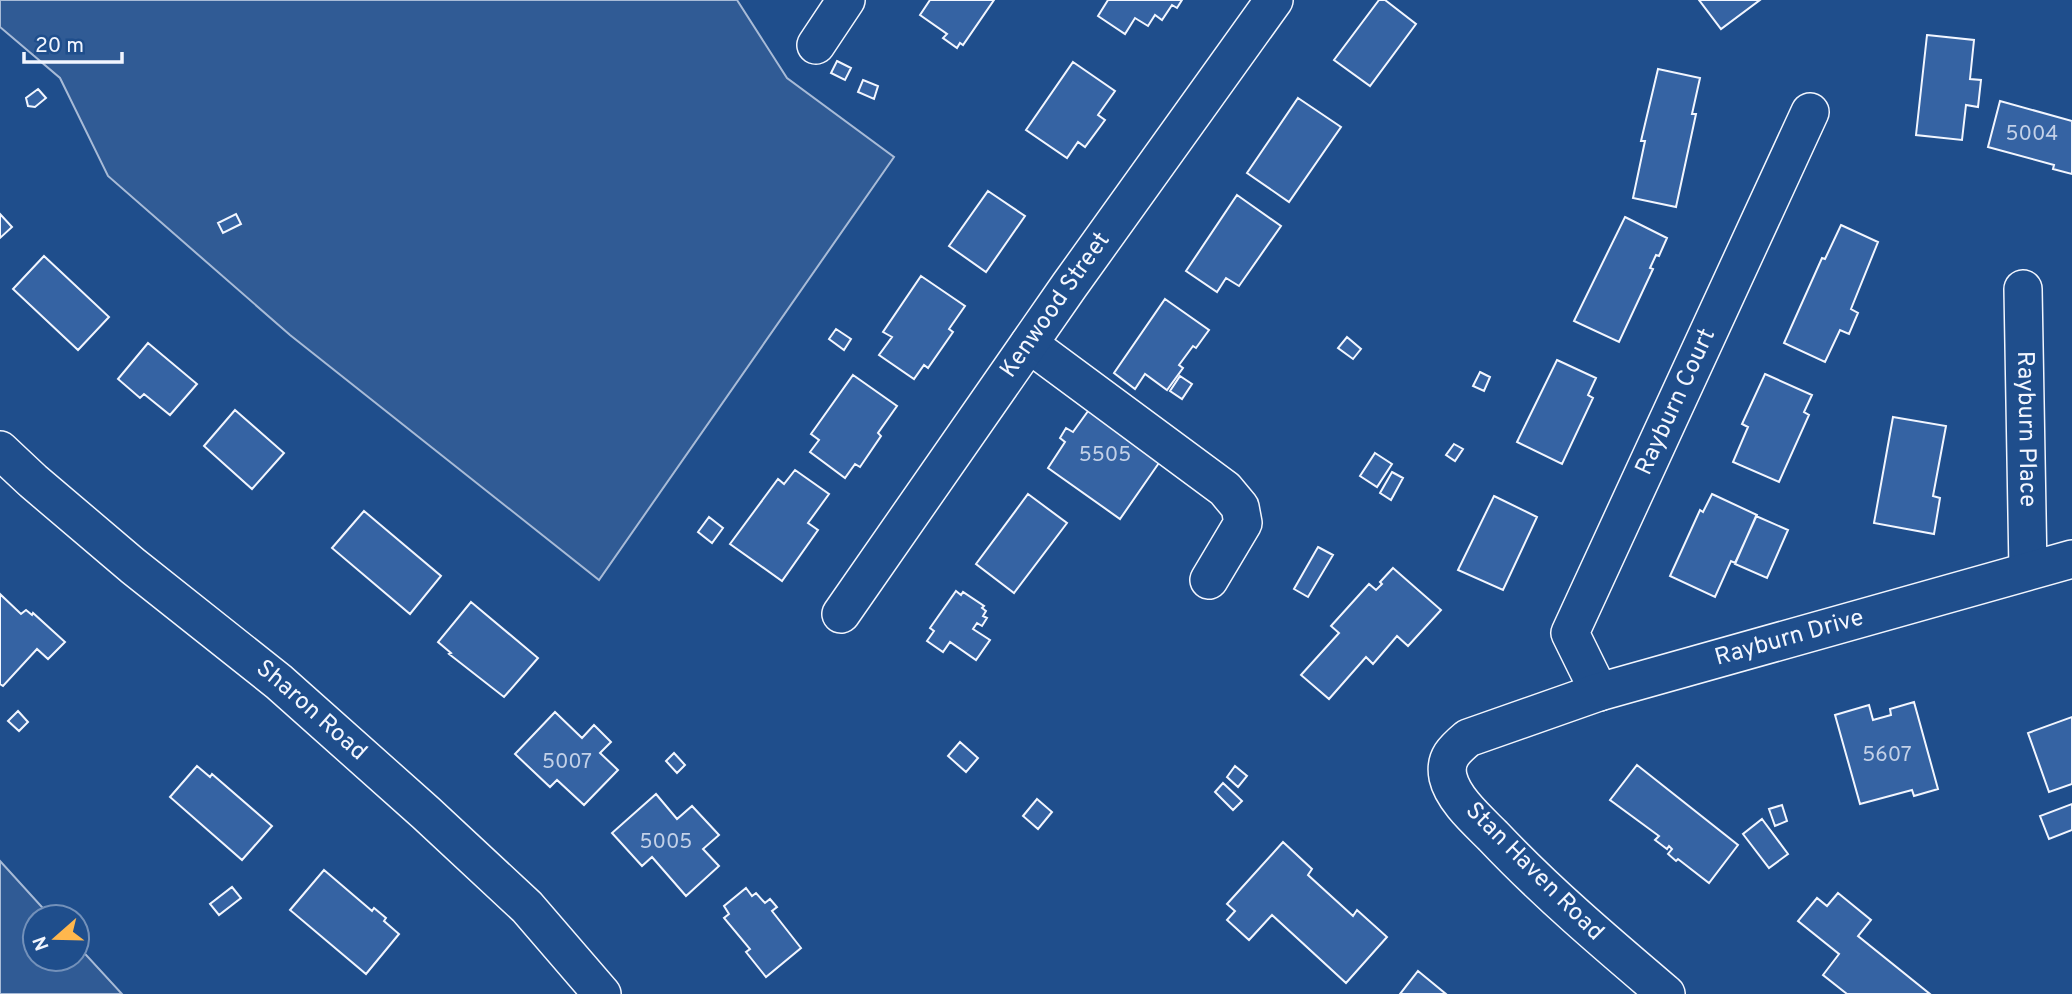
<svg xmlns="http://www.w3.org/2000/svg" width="2072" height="994" viewBox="0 0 2072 994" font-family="Overpass,sans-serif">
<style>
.green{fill:#305b95;stroke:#a8bbd7;stroke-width:2}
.building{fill:#3563a3;stroke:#f2f6ff;stroke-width:2}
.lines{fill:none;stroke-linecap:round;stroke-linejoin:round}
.minor-casing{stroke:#f2f6ff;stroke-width:40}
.minor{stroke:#1f4e8c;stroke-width:37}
.labels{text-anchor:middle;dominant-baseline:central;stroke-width:5;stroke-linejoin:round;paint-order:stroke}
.number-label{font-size:21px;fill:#c3d1e8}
.street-label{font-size:24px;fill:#f2f6ff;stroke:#1f4e8c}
</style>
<rect width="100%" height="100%" fill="#1f4e8c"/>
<!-- green -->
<path class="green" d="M0 0H737L787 78 894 157 599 580 290 335 108 176 60 78 0 27Z
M0 861 51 917H35V959H77V945L122 994H0Z"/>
<!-- building -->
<path class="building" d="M930 0H994L963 45 960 43 957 48 943 38 947 34 920 15Z
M1108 0H1182L1177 8 1172 5 1162 20 1155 15 1148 26 1135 18 1125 34 1098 16Z
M1379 0H1385L1416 24 1370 86 1334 60Z
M1699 0H1760L1721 29Z
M1927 35 1974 40 1970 79 1981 80 1978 107 1966 105 1962 140 1916 135Z
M837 61 851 68 845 80 831 73Z
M1073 62 1115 91 1098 115 1105 120 1085 147 1078 142 1067 158 1026 130Z
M1658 69 1700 78 1692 114H1696L1676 207 1633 198 1645 141H1641Z
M863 80 878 86 874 99 858 92Z
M38 89 46 98 35 107 28 106 26 98Z
M1298 98 1341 127 1289 202 1247 173Z
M2000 101 2072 121V174L2053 169 2054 165 1988 147Z
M988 191 1025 216 986 272 949 246Z
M1237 195 1281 226 1239 286 1226 278 1217 292 1186 271Z
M0 214 12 227 0 238Z
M236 214 241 224 223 233 218 223Z
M1625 217 1667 238 1659 256 1656 255 1650 268 1653 269 1619 342 1574 321Z
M1841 225 1878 242 1851 309 1858 313 1849 334 1840 330 1825 362 1784 343 1822 258 1825 259Z
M44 256 109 317 78 350 13 289Z
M921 276 965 306 949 329 953 332 928 368 924 365 914 379 879 355 892 337 883 332Z
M1165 299 1209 330 1196 348 1193 346 1179 365 1183 368 1167 390 1145 374 1135 389 1114 373Z
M836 329 851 339 844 350 829 339Z
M1347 337 1361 349 1353 359 1338 348Z
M148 343 197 384 170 415 144 394 140 398 118 379Z
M1557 360 1596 378 1588 395 1593 398 1562 464 1517 442Z
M1480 372 1490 377 1484 391 1473 386Z
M1765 374 1812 395 1804 412 1809 415 1779 482 1733 462 1748 427 1742 424Z
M853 375 897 406 878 433 881 436 860 467 855 464 845 478 810 452 819 440 811 434Z
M1180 376 1192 384 1182 399 1170 391Z
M1096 400 1161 460 1120 519 1048 468 1065 442 1060 438 1066 428 1073 432Z
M235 410 284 453 252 489 204 446Z
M1893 417 1946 426 1933 496 1940 498 1934 534 1874 523Z
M1454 444 1463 449 1455 461 1446 455Z
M1375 453 1392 464 1377 487 1360 476Z
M795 470 829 494 808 523 818 530 782 581 730 544 778 479 784 484Z
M1392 472 1403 478 1391 500 1380 493Z
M1028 494 1067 523 1014 593 976 564Z
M1712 494 1757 515 1735 563 1731 561 1715 597 1670 576 1700 510 1703 512Z
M1494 496 1537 517 1503 590 1458 570Z
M364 511 441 576 410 614 332 548Z
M1756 516 1788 530 1767 578 1735 564Z
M709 517 723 528 712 543 698 532Z
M1318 547 1333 555 1308 597 1294 589Z
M1393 568 1441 610 1408 646 1397 636 1373 664 1366 657 1329 699 1301 675 1339 633 1331 626 1369 584 1376 590 1382 584 1380 582Z
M956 591 961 595 963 592 984 606 982 608 986 611 983 616 987 618 982 626 977 623 973 629 990 640 976 660 950 642 943 652 927 641 934 631 930 628Z
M0 594 21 614 26 610 32 615 33 613 65 642 48 659 37 649 3 686 0 684Z
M471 602 538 658 504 697 449 654 451 653 438 642Z
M1914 702 1938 789 1914 796 1912 790 1860 804 1835 715 1869 705 1873 720 1891 715 1890 709Z
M18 711 28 722 19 731 8 721Z
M555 712 582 738 594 725 611 742 600 753 618 770 584 805 557 780 550 787 515 754Z
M2072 717V784L2049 792 2028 733Z
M960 742 978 758 966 772 948 756Z
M674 753 685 765 677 773 666 761Z
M1637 765 1738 845 1709 883 1678 859 1676 861 1668 854 1672 849 1669 846 1667 849 1655 840 1659 836 1610 800Z
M197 766 210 777 212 774 272 826 242 860 170 797Z
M1235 766 1247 776 1238 787 1227 777Z
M1223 783 1242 801 1233 810 1215 792Z
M656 794 677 819 692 806 719 835 703 849 719 866 686 896 652 857 642 866 612 833Z
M1037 799 1052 812 1038 829 1023 816Z
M2072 804V830L2049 839 2040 816Z
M1782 805 1787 821 1775 826 1769 809Z
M1762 819 1788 854 1769 868 1743 834Z
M1283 842 1312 869 1308 875 1353 916 1357 910 1387 937 1346 983 1272 915 1249 940 1227 920 1235 911 1227 904Z
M324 870 372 911 374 908 386 918 384 921 399 934 366 974 290 910Z
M232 887 241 898 219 915 210 904Z
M746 888 752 896 756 893 765 903 770 899 777 907 772 911 801 948 766 977 746 952 750 949 724 918 729 914 724 906Z
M1838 893 1871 920 1858 936 1930 994H1847L1823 975 1839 954 1798 921 1817 898 1827 906Z
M1418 971 1446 994H1400Z"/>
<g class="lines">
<!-- minor casing -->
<g class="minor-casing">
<g id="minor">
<path d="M816 45 846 0"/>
<path id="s1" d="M2023 289 2028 570"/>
<path d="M1029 344 1225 489 1240 507 1243 523 1209 580"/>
<path id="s2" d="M0 450 33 481 133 566 279 682 426 813 527 907 602 994"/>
<path id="s3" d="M841 614 1069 286 1274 0"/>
<path id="s4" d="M1599 692 1570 633 1810 112"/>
<path id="s5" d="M1666 994C1606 943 1547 893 1493 836 1477 820 1453 799 1448 777 1444 758 1455 749 1468 738L1599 692 2072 559"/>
</g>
</g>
<!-- minor -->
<use href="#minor" class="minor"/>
</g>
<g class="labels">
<!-- number labels -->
<g class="number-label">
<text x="2032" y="134">5004</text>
<text x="1105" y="455">5505</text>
<text x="1887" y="755">5607</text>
<text x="567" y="762">5007</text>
<text x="666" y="842">5005</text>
</g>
<!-- street labels -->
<g class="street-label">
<text stroke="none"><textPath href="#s3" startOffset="376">Kenwood Street</textPath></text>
<text stroke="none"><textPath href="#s4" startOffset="320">Rayburn Court</textPath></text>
<text stroke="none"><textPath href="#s1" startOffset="140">Rayburn Place</textPath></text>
<text stroke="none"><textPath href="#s5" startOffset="693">Rayburn Drive</textPath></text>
<text stroke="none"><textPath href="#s2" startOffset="406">Sharon Road</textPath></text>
<text transform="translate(1534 872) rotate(45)">Stan Haven Road</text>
</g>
</g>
<!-- north arrow -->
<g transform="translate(56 938) rotate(250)"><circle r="33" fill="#1f4e8c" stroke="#7391ba" stroke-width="2"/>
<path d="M0-5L12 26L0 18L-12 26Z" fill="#ffb74d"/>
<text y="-10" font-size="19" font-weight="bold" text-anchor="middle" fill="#f2f6ff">N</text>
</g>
<!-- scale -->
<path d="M24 52v10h98v-10" fill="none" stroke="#f2f6ff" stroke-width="3.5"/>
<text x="35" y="52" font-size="21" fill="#f2f6ff" stroke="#1f4e8c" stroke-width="5" paint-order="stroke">20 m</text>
</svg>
